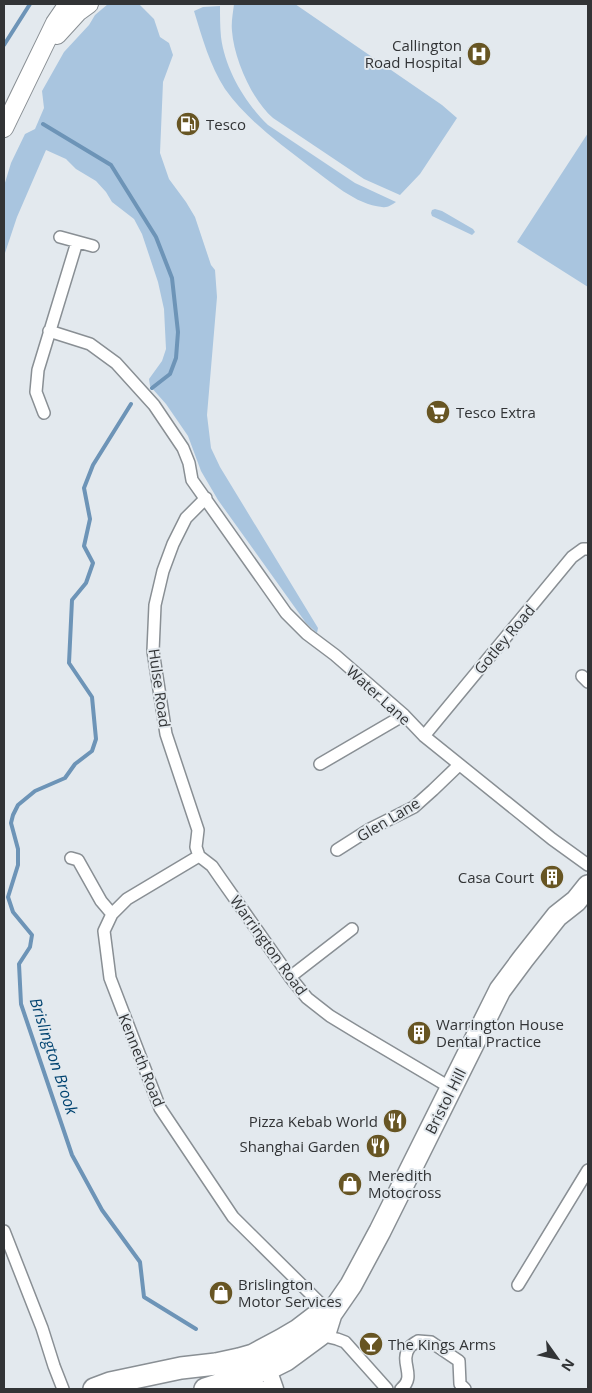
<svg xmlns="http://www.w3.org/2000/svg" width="592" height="1393" viewBox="0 0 592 1393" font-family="'Open Sans',sans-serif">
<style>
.green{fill:#a9c5df}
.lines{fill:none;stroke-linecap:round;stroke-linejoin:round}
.stream{stroke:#6d94b7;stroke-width:4}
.street-casing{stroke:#898f94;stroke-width:14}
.secondary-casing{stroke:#898f94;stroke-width:19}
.primary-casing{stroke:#898f94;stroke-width:20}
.highway-casing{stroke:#898f94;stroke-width:24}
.street{stroke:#fff;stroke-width:11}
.secondary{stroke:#fff;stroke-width:16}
.primary{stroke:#fff;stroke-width:18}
.highway{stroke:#fff;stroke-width:21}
.labels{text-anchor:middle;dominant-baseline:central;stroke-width:4;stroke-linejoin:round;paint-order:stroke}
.poi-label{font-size:15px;fill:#323436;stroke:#e3e9ee;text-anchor:start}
.street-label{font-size:15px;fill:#323436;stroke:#e3e9ee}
.water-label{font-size:16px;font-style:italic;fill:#004370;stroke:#e3e9ee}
</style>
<rect width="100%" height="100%" fill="#e3e9ee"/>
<!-- green -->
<path class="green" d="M108 4H139L154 19 160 37 169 43 173 55 163 82 160 153 169 179 186 202 195 217 211 265 215 270 217 297 207 415 211 448 220 467 318 628 317 633 306 623 218 500 201 471 188 436 166 404 150 386 149 379 162 361 166 349 164 309 158 282 142 234 134 219 112 202 106 192 96 181 76 169 66 159 46 150 17 217 4 256V186L11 163 25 134 35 129 44 108 42 91 64 52 89 25 95 15Z
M234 4H295L442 105 457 118 420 174 400 195 364 179 273 118C252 100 234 59 232 31 231 22 233 13 234 4Z
M220 6C220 16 220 27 221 37 225 69 245 103 268 125L355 183 396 202C391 205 388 208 382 207 356 205 330 181 309 166 279 143 247 120 225 89 210 66 202 37 194 11L203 7Z
M588 133V287L517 242Z
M435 209 442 211 473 229 475 232 472 235 432 216 431 213 432 210Z"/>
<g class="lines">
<!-- stream -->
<path class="stream" d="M4 45 30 4
M43 124 111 165 156 237 172 278 178 332 176 358 170 374 152 388
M131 404 93 465 84 488 90 519 84 546 93 563 86 583 72 600 69 663 92 697 96 739 92 751 75 764 65 778 35 791 18 805 13 815 11 823 18 849V865L8 897 13 912 32 935 30 947 19 964 21 1004 72 1155 102 1210 140 1262 144 1297 196 1329"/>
<!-- street casing -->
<g class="street-casing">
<path id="street" d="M60 237 93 246
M49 331 90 344 116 363 154 405 183 448 189 463 192 480 286 613 307 634 335 655 404 715 424 736 552 839 588 865
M44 413 36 392 38 370 77 242
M582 676 588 682
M424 736 572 557 583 549H588
M320 764 404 715
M337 850 370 829 414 807 433 790 459 765
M199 856 127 899 112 914 104 931 110 978 160 1108 233 1217 331 1314
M199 856 196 847 198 830 166 734 153 651 155 605 163 571 173 544 186 518 206 498
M199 856 212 866 221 879 290 977 307 998 330 1016 358 1033 451 1088
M71 858 78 860 101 901 112 914
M290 977 352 929
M4 1231 42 1328 54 1366 63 1389
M518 1285 588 1170
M320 1335 337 1339 345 1342 387 1389
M401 1389C417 1376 399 1363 409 1348 411 1345 415 1343 418 1341L431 1342 459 1361 460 1384 465 1389"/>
</g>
<!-- secondary casing -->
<g class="secondary-casing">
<path id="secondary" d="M268 1369 275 1389
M239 1378 260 1389"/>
</g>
<!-- primary casing -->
<g class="primary-casing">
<path id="primary" d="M57 35 78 12 89 4
M4 128 55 23 68 4"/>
</g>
<!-- highway casing -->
<g class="highway-casing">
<path id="highway" d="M94 1389 110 1383 181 1368 216 1364 239 1359 253 1355 281 1340 298 1330 315 1317 331 1314
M205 1389 268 1369 286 1360 320 1335 326 1330 331 1314 351 1285 380 1231 500 990 523 959 557 916 576 901 588 886"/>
</g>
<!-- street -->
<use href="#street" class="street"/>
<!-- secondary -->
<use href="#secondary" class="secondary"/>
<!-- primary -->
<use href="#primary" class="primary"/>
<!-- highway -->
<use href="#highway" class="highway"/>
</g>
<!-- icons -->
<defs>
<g id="hospital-disc" transform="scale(1.25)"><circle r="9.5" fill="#675523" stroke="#e3e9ee"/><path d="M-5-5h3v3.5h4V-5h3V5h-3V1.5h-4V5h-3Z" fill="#fff"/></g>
<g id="fuel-disc" transform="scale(1.25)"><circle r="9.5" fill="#675523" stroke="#e3e9ee"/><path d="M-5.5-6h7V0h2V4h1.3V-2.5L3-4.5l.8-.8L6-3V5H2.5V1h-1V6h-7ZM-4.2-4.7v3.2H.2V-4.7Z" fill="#fff"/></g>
<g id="supermarket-disc" transform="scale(1.25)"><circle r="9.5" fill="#675523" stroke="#e3e9ee"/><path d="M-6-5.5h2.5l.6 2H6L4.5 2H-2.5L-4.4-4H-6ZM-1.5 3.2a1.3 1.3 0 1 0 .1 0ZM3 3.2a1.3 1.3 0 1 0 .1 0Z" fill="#fff"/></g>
<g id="building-disc" transform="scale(1.25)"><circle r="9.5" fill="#675523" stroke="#e3e9ee"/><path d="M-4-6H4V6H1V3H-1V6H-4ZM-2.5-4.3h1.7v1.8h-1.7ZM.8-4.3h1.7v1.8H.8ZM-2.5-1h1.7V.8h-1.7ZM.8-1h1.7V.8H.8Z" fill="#fff"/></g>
<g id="restaurant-disc" transform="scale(1.25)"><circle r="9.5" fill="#675523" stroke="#e3e9ee"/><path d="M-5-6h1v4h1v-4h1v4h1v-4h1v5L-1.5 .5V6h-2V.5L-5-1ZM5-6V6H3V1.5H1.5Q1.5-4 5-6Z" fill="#fff"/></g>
<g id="shop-disc" transform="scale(1.25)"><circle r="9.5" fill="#675523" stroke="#e3e9ee"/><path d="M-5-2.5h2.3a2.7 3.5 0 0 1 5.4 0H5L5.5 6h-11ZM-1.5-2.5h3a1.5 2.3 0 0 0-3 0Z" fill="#fff"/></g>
<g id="bar-disc" transform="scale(1.25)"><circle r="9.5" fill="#675523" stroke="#e3e9ee"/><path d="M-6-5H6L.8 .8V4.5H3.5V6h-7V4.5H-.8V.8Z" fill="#fff"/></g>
</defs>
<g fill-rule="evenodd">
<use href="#hospital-disc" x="479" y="54"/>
<use href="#fuel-disc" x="188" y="124"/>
<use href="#supermarket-disc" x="438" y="412"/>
<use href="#building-disc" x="552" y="877"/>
<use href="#building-disc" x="419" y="1033"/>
<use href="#restaurant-disc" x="395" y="1121"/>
<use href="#restaurant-disc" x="378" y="1146"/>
<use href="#shop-disc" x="350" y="1184"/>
<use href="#shop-disc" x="221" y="1293"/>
<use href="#bar-disc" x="371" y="1344"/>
</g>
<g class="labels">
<!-- poi labels -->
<g class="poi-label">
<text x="462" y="45" text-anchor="end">Callington<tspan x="462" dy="17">Road Hospital</tspan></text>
<text x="206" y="124">Tesco</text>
<text x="456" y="412">Tesco Extra</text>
<text x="534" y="877" text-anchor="end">Casa Court</text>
<text x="436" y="1024">Warrington House<tspan x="436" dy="17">Dental Practice</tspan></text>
<text x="378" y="1121" text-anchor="end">Pizza Kebab World</text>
<text x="360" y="1146" text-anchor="end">Shanghai Garden</text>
<text x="368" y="1175">Meredith<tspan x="368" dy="17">Motocross</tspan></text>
<text x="238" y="1284">Brislington<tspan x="238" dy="17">Motor Services</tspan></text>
<text x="388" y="1344">The Kings Arms</text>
</g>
<!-- street labels -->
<g class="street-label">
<text transform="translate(504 639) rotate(-50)">Gotley Road</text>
<text transform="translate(160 688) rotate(82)">Hulse Road</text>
<text transform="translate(379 695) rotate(42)">Water Lane</text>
<text transform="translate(388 819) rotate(-31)">Glen Lane</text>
<text transform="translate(269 945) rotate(54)">Warrington Road</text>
<text transform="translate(142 1060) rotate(68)">Kenneth Road</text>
<text transform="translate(445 1101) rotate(-63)">Bristol Hill</text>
</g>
<!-- water labels -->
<g class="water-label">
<text transform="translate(54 1056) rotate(72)">Brislington Brook</text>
</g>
</g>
<!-- border -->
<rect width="592" height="1393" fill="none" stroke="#323436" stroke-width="10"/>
<!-- north arrow -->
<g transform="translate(557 1358) rotate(123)" stroke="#e3e9ee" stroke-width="4" paint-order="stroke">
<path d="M0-4L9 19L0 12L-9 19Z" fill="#323436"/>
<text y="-8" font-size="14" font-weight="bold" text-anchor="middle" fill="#323436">N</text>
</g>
</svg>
